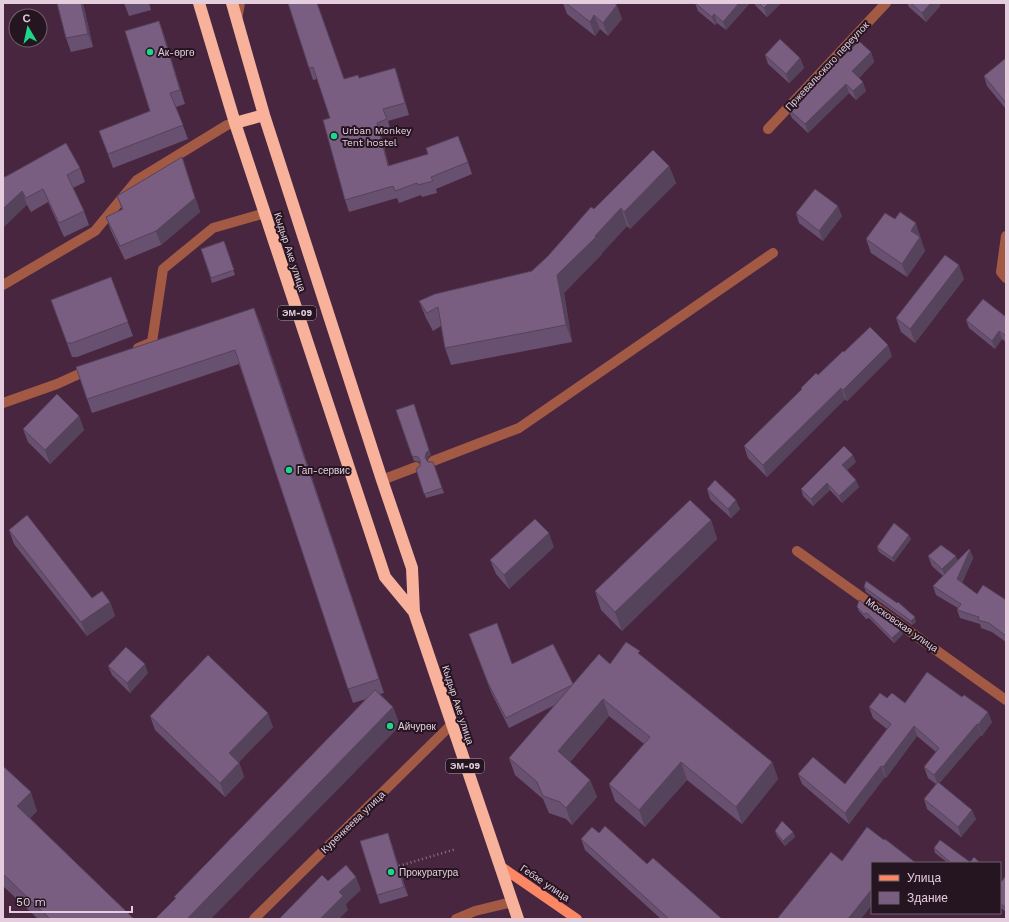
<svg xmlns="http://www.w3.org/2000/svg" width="1009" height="922" viewBox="0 0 1009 922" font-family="'Work Sans',sans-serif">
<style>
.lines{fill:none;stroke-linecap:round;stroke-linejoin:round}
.path{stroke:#92758a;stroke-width:2.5;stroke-dasharray:1 3;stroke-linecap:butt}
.minor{stroke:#a25a45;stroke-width:10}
.major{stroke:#fc8764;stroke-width:10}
.highway{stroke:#f8b19b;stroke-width:12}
.wall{fill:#685170}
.shaded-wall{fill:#55425b}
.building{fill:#795e82;stroke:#55425b}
.poi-dot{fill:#1bd988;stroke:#251521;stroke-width:1.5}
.labels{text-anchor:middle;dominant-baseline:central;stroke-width:4;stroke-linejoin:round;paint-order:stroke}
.shield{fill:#251521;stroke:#ab96a5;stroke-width:1}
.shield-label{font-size:9px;font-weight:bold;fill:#e4cddd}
.poi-label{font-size:10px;fill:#e4cddd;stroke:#251521;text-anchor:start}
.street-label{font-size:10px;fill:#e4cddd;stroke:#251521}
</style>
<rect width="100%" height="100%" fill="#48263f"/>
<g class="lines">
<!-- path -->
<path class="path" d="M399 866 456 849"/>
<!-- minor -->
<path class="minor" d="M237 20 240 3
M768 129 886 3
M1006 236 1001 272 1006 278
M3 285 95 231 137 180 227 125 235 123
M138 348 152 342 163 269 213 228 265 213
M3 403 57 384 90 369
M433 461 519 428 773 253
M382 480 416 467
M797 551 1006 700
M254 919 451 725
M456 919 475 911 512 902"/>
<!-- major -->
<path class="major" d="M500 866 577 919"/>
<!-- highway -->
<path class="highway" d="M199 3 235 123 385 577 414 612
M232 3 264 115 382 480 412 568 414 612 518 919
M235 123 264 115"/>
</g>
<!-- wall -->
<path class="wall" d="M57 3H83L93 47 71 52 66 38Z
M124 3H149L151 10 129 16Z
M288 3 344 79 359 78 395 68 399 80 409 115 388 121 391 131 381 135 389 166 468 162 472 174 436 189 437 193 422 197 421 195 399 203 397 198 349 212 345 200 330 118 317 79 313 80Z
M563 3H614L622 19 608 36 600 29 595 36 567 14Z
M695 3H750L726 30 717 23 715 25 698 11Z
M754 3H781L767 17 755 5Z
M907 3H939L940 6 926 22 909 7Z
M159 21 164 35 185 104 176 107 188 139 113 168 99 131 150 111Z
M871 52 874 62 859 78 866 91 856 100 849 93 808 133 792 118 788 109 840 59Z
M765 55 800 58 804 68 789 83 768 64Z
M1006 58V109L987 86 984 76Z
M182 157 200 212 161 245 125 260 111 231 106 217 122 210 117 196Z
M669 166 676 183 630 229 627 226 602 253V254L564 293 572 342 451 365 445 348 441 326 433 331 426 318 419 301 532 271 548 256 594 209Z
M80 168 85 182 73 188 84 211 89 225 64 237 48 202 31 212 27 205 5 177Z
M796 213 842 216 823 241 799 223Z
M921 237 920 238 925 251 907 277 871 253 866 239Z
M224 241 235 275 212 283 201 249Z
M111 277 133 336 77 357H72L51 300Z
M964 279 915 343 901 332 896 318Z
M1006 317V342L1002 339 995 349 969 328 966 320Z
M260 322 384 693 380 694 393 707 400 726 175 898 174 897 366 699 353 703 239 364 92 413 87 399Z
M844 352 892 356 847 401 845 399 767 477 748 458 744 446 802 390 801 388 818 375Z
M396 410 431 455 428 457 427 461 433 462 444 493 426 498 416 469 420 466V462L414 461Z
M79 416 84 430 50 464 28 442 23 429Z
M856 462 847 470 859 487 842 503 830 490 813 506 803 496 801 489Z
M707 489 740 509 731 518 710 499Z
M711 520 717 539 622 631 601 610 595 591Z
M9 530 92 598 110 602 115 616 87 636 14 544Z
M911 539 894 562 879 552 877 547Z
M554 547 509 589 496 574 490 560Z
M970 550 973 558 962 583 977 594 1006 600V642L992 632 981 628 980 624 960 618 957 610 958 608 936 595 933 586 943 576 932 566 928 556 958 560Z
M864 587 916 622 912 625 866 592Z
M857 607 903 634 894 643 869 618 866 619 859 611Z
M469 634 512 664 573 684 610 664 642 656 772 762 778 779 742 824 687 780 645 827 615 801 609 784 644 744 609 716 570 762 590 780 597 797 572 825 566 819 549 813 543 799 515 775 509 758 555 705 509 728 491 692Z
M108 666 148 673 130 693 112 675Z
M887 698 905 703 992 722 982 736 981 735 939 783 976 819 961 837 927 809 924 799 936 784 928 778 924 767 936 752 917 736 886 778 885 777 849 824 802 784 798 774 845 784 887 729 873 718 869 707Z
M150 716 273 727 239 762 244 777 225 797 155 730Z
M3 766 37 811 30 818 134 919H38L3 886Z
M775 831 793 832 795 837 785 846 777 836Z
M599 833 647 864 722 919H661L585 850 581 839Z
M391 842 408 896 380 904 377 895Z
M934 848 970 862 980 863H948L935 853Z
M1006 876V912L1000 907V882H1001Z"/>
<!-- shaded-wall -->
<path class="shaded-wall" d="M81 3H83L93 47 88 34Z
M739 3H750L726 30 723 22Z
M769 3H781L767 17 764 8Z
M931 3H939L940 6 926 22 922 13Z
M617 5 622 19 608 36 603 23Z
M714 14 717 23 715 25 712 17Z
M594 15 600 29 595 36 590 22Z
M159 21 164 35 185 104 180 90Z
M871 52 874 62 856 80 852 71Z
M800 58 804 68 789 83 786 74Z
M395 68 399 80 409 115 405 103Z
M863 82 866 91 856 100 853 91Z
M846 84 849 93 808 133 805 124Z
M377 123 381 135 392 178 388 166Z
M182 157 200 212 161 245 156 231Z
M669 166 676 183 630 229 624 212Z
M22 191 27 205 3 228V209Z
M838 206 842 216 823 241 819 231Z
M621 208 627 226 602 253V254L564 293 572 342 566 325 557 275Z
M916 223 925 251 907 277 902 264 911 231Z
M959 265 964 279 915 343 910 329Z
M254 308 260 322 384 693 379 679Z
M999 331 1002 339 995 349 992 341Z
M888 345 892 356 847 401 843 390Z
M841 388 845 399 767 477 763 465Z
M414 404 431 455 428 457 427 463 425 458 426 453Z
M79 416 84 430 50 464 45 450Z
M853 455 856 462 845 472 842 465Z
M856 480 859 487 842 503 839 496Z
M827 483 830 490 813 506 811 499Z
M736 500 740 509 731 518 728 509Z
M711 520 717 539 622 631 615 612Z
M549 533 554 547 509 589 504 575Z
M909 535 911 539 894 562 892 558Z
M970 550 973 558 960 587 957 579Z
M956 556 960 565 946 578 942 569Z
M110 602 115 616 87 636 81 622Z
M915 617 916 622 912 625 911 621Z
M901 630 903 634 894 643 892 638Z
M145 664 148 673 130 693 127 683Z
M603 699 609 716 564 768 558 751Z
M393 707 400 726 211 919H187Z
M988 712 992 722 982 736 978 725Z
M268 713 273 727 234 767 229 753Z
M977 724 981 735 938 785 934 775Z
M914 726 917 736 886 778 883 767Z
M681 762 687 780 645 827 639 810Z
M772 762 778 779 742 824 736 807Z
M239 763 244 777 225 797 220 783Z
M881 766 885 777 849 824 845 813Z
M590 780 597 797 572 825 566 808Z
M31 792 37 811 24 825 17 806Z
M972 810 976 819 961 837 958 827Z
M793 832 795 837 785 846 783 841Z
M388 833 391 842 408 896 404 887Z
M356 877 361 890 346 904 348 910 339 919H320L339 892Z
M872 889V905L861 919H848Z"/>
<!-- building -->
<path class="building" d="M57 3H81L88 34 66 38Z
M288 3H317L344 79 358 75 359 78 395 68 405 103 383 109 387 119 377 123 388 166 428 154 426 148 458 136 468 162 431 177 433 181 418 185 417 183 395 191 393 186 345 200 323 120 330 118 313 67 309 68Z
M566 3H614L617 5 603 23 594 15 590 22Z
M695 3H739L723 22 714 14 712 17Z
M759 3H769L764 8Z
M911 3H931L922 13Z
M159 21 180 90 170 93 183 125 108 154 99 131 150 111 125 31Z
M780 39 800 58 786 74 765 55Z
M859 41 871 52 852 71 863 82 853 91 846 84 805 124 788 109 839 58 840 59Z
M1006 58V103L984 76Z
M66 143 80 168 67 175 84 211 59 223 43 189 26 198 22 191 3 209V176L5 177Z
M653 150 669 166 624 212 621 208 595 236 596 237 557 275 566 325 445 348 438 307 427 313 419 301 435 294 532 271 548 256 591 207 594 209Z
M182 157 195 198 156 231 120 246 106 217 123 209 117 196Z
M815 189 838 206 819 231 796 213Z
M900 212 916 223 911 231 920 237 902 264 866 239 885 213 895 219Z
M224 241 234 270 211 278 201 249Z
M945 255 959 265 910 329 896 318Z
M111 277 128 322 72 343H67L51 300Z
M983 299 1006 317V336L999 331 992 341 966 320Z
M254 308 379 679 348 689 235 350 87 399 76 367Z
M870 327 888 345 843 390 841 388 763 465 744 446 802 389 801 388 816 373 818 375 843 351 844 352Z
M57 394 79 416 45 450 23 429Z
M414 404 429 450 426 453 425 458 428 462H433L442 488 424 494 416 469 420 466V460L418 457 412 456 396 410Z
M844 446 853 455 842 465 856 480 839 496 827 483 811 499 801 489Z
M715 480 736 500 728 509 707 489Z
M690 500 711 520 615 612 595 591Z
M27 515 92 598 102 591 110 602 81 622 9 530Z
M535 519 549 533 504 575 490 560Z
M894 523 909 535 892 558 877 547Z
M941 545 956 556 942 569 928 556Z
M969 549 970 550 957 579 977 594 983 585 1006 600V636L989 623 978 620 979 617 957 610 961 604 933 586Z
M866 581 897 603 898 602 915 617 911 621 864 587Z
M859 600 901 630 892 638 867 613 864 614 857 607Z
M497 623 512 664 553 644 573 684 572 685 506 718 488 683 469 634Z
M626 642 640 651 638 653 772 762 736 807 681 762 639 810 609 784 650 737 603 699 558 751 590 780 566 808 560 802 543 796 537 782 509 758 599 654 610 664Z
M126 647 145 664 127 683 108 666Z
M208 655 268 713 229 753 239 763 220 783 150 716Z
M927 672 962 697 964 695 988 712 978 725 977 724 934 775 924 767 939 748 914 726 883 767 881 766 845 813 798 774 813 757 845 784 891 724 869 707 880 693 887 698 892 693 905 703Z
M375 690 393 707 187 919H155L176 898 174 897Z
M3 766 31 792 17 806 134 919H50L3 874Z
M938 782 972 810 958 827 924 799Z
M782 821 793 832 783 841 775 831Z
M605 826 647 864 653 858 722 919H669L581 839 592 827 599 833Z
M867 827 884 840 885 839 916 863H872V889L848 919H777L831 852 842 861Z
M388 833 404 887 377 895 360 841Z
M940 840 970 862 974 857 980 863H949L950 862 934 848Z
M346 865 356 877 339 892 343 896 320 919H279L322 875 328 881Z
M1006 876V908L1000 903V882H1001Z"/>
<!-- markers -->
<g class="poi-dot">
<circle cx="150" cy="52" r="4"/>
<circle cx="334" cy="136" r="4"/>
<circle cx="289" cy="470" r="4"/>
<circle cx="390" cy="726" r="4"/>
<circle cx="391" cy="872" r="4"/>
</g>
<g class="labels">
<!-- shield labels -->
<g class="shield">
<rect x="278" y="306" width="38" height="14" rx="3"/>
<rect x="446" y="759" width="38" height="14" rx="3"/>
</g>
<g class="shield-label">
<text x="297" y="313">ЭМ-09</text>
<text x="465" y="766">ЭМ-09</text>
</g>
<!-- poi labels -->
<g class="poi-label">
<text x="158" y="52">Ак-өргө</text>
<text x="342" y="130">Urban Monkey<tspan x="342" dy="12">Tent hostel</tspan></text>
<text x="297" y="470">Гап-сервис</text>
<text x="398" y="726">Айчурөк</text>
<text x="399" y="872">Прокуратура</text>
</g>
<!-- street labels -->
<g class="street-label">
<text transform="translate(827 66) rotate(-47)">Пржевальского переулок</text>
<text transform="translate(290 252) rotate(72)">Кыдыр Аке улица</text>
<text transform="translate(902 625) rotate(35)">Московская улица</text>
<text transform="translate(458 705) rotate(72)">Кыдыр Аке улица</text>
<text transform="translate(353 822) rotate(-44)">Куренкеева улица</text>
<text transform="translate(545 883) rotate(34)">Гебзе улица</text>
</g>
</g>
<!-- border -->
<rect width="1009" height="922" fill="none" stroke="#e4cddd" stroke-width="8"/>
<!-- legend -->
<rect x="871" y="862" width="130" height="52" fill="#251521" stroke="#715f6c"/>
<rect x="879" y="875" width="20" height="6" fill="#fc8764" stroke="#715f6c"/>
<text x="907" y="882" font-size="12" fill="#e4cddd">Улица</text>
<rect x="879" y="892" width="20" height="12" fill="#795e82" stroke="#715f6c"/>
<text x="907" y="902" font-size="12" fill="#e4cddd">Здание</text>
<!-- north arrow -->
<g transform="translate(28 28) rotate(351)"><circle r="19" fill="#251521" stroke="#715f6c"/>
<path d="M0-3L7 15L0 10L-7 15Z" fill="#1bd988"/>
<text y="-6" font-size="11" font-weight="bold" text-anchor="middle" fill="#e4cddd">С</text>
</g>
<!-- scale -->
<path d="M10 906v6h122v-6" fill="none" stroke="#e4cddd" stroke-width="2"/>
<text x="16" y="906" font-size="12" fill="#e4cddd" stroke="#251521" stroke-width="3" paint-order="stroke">50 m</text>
</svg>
